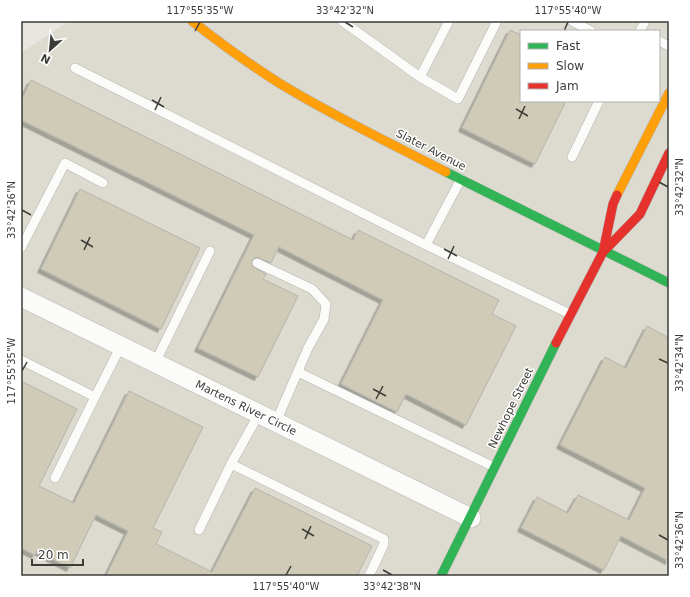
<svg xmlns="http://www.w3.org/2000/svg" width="690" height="597" viewBox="0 0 690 597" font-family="'DejaVu Sans',sans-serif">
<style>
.built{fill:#dddbcf;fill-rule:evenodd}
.building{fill:#cfcbb6;stroke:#b4b3b0;filter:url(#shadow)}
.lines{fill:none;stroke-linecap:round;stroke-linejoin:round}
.lane-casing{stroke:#b4b3b0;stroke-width:10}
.street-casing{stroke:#b4b3b0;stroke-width:20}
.fast-casing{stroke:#b4b3b0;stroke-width:10}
.slow-casing{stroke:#b4b3b0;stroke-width:10}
.jam-casing{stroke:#b4b3b0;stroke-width:10}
.lane{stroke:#fbfbfa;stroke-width:9}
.street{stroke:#fbfbfa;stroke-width:19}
.fast{stroke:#30b455;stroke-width:9}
.slow{stroke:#ff9f0a;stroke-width:9}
.jam{stroke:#e5322d;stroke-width:9}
.ticks{fill:none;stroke:#3c3c38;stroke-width:1.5}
.labels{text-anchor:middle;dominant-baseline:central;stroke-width:3;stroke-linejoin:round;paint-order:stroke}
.street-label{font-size:11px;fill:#3c3c38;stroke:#fff}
.neatline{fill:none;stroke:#3c3c38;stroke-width:1.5}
.ticks-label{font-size:10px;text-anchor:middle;fill:#3c3c38}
</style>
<defs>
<filter id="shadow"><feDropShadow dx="-3.5" dy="3.5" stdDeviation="0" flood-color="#0004"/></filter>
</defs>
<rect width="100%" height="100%" fill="#e7e6e1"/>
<!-- built -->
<path class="built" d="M69 21H669V576H21V53ZM521 31H659V101H521Z"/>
<!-- building -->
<path class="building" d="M510 30 521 35V101H566L535 164 462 128Z
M31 80 353 240 358 230 499 300 492 314 516 326 466 425 406 394 397 412 341 384 383 300 279 247 271 263 256 257 252 260V266L266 274 263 279 298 296 258 377 198 348 254 235 21 120V101Z
M80 189 200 248 161 329 41 269Z
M647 326 669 338V561L621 536 604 570 521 528 537 497 568 513 578 495 629 520 645 488 560 445 605 357 626 368Z
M21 381 77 409 39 486 74 503 129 391 203 427 153 528 162 532 156 544 212 572 255 488 372 546 357 576H106L128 531 96 515 70 568 37 551 35 555 21 548Z"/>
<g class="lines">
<!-- lane casing -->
<g class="lane-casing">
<path id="lane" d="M342 21 420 77 449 21
M572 21 591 31
M640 31 645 21
M659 41 669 46
M75 68 426 245 461 179
M420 77 458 99 497 21
M572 157 599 101
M426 245 570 314
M21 248 65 163 103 183
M257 263 312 289 326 304 324 319 308 348 276 422
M21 360 95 397 121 346
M155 363 210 251
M298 372 494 467
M259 414 231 464 384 539V544L369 576
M55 478 95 397
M199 530 231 464"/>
</g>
<!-- street casing -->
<g class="street-casing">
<path id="street" d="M21 297 471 518"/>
</g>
<!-- fast casing -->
<g class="fast-casing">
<path id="fast" d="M446 172 669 283
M441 576 556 343"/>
</g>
<!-- slow casing -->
<g class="slow-casing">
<path id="slow" d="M192 21C220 43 249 64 279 83 333 116 390 143 446 172
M617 195 669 93"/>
</g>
<!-- jam casing -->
<g class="jam-casing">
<path id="jam" d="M603 252 640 214 669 153
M556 343 603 252 613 204 617 195"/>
</g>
<!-- lane -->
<use href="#lane" class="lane"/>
<!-- street -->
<use href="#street" class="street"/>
<!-- fast -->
<use href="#fast" class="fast"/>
<!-- slow -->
<use href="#slow" class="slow"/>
<!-- jam -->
<use href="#jam" class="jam"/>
</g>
<!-- ticks -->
<path class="ticks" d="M345 22 353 27M195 31 200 22M564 31 568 22M152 100 164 107M516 109 528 116M155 110 161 97M519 119 525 106M659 182 668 187M22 210 31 215M81 240 93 247M444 249 457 256M84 250 90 237M448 259 454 246M659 359 668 363M22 371 27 362M373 389 386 396M376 399 383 386M302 529 314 536M659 535 668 540M305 539 311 526M383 570 392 575M286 575 291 566"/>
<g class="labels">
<!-- street labels -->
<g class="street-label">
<text transform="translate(431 150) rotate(27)">Slater Avenue</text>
<text transform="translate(246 408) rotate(26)">Martens River Circle</text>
<text transform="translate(511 408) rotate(-64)">Newhope Street</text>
</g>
</g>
<!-- border -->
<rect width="690" height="597" fill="none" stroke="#ffffff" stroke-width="44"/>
<!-- legend -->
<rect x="520" y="30" width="140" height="72" fill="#ffffff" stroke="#b1b1af"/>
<rect x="528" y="43" width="20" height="6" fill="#30b455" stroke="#b1b1af"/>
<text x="556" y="50" font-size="12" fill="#3c3c38">Fast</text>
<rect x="528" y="63" width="20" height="6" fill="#ff9f0a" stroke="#b1b1af"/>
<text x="556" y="70" font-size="12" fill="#3c3c38">Slow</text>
<rect x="528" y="83" width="20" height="6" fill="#e5322d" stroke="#b1b1af"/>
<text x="556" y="90" font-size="12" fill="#3c3c38">Jam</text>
<!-- north arrow -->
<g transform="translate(50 50) rotate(207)" stroke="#ffffff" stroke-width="3" paint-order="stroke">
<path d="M0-3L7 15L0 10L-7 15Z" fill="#3c3c38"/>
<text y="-6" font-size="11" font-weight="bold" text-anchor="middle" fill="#3c3c38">N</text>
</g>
<!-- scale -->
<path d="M32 559v6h51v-6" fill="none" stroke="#3c3c38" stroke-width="2"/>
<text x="38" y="559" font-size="12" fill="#3c3c38" stroke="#ffffff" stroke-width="3" paint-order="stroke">20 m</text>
<rect x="22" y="22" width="646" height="553" class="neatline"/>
<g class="ticks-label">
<text x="200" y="14">117°55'35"W</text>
<text x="345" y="14">33°42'32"N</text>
<text x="568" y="14">117°55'40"W</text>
<text transform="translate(679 187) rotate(-90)" y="4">33°42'32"N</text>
<text transform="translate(11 210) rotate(-90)" y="4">33°42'36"N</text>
<text transform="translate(679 363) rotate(-90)" y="4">33°42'34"N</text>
<text transform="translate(11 371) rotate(-90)" y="4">117°55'35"W</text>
<text transform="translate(679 540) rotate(-90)" y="4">33°42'36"N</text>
<text x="286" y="590">117°55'40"W</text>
<text x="392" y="590">33°42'38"N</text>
</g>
</svg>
